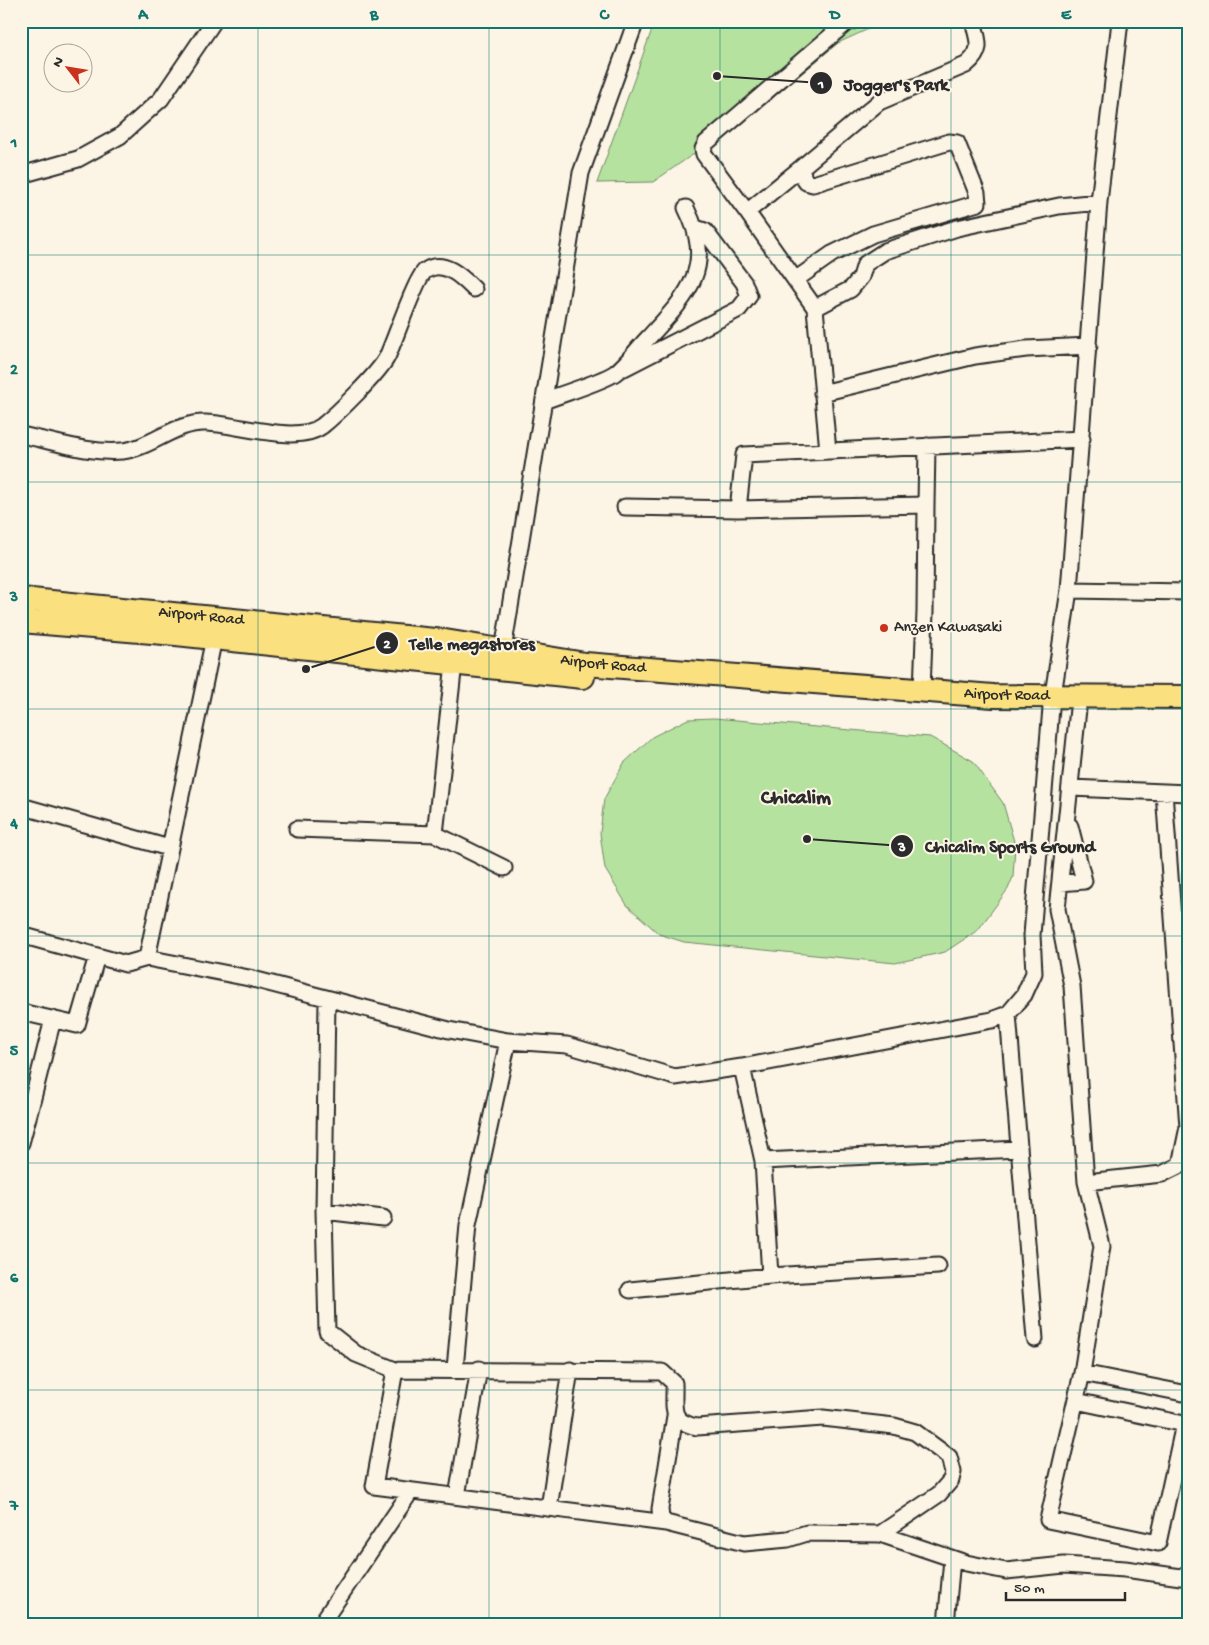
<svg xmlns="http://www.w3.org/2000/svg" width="1209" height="1645" viewBox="0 0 1209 1645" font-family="'Gochi Hand',sans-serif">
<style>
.green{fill:#b6e2a0;stroke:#708666}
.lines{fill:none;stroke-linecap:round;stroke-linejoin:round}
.minor-casing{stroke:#2b2b2b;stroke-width:19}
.highway-casing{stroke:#2b2b2b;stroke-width:26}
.minor{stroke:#fcf5e5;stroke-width:15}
.highway{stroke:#fbe080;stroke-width:22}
.grid{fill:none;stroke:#0f766e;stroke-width:1;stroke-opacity:0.55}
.poi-dot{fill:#c8321e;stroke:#fcf5e5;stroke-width:2}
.labels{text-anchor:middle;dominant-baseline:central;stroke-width:4;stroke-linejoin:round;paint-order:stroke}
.street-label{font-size:16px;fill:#2b2b2b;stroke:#fcf5e5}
.poi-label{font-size:16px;fill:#2b2b2b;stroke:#fcf5e5;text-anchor:start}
.district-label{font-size:21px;font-weight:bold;fill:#2b2b2b;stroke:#fcf5e5}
.leader{fill:none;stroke:#2b2b2b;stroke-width:2}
.callout-dot{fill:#2b2b2b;stroke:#fcf5e5;stroke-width:2}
.mark-label{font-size:15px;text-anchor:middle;font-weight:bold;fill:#fff}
.callout-label{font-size:18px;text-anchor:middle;font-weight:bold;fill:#2b2b2b;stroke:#fcf5e5;stroke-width:4;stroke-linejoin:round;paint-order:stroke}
.neatline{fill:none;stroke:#0f766e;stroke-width:2}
.grid-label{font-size:16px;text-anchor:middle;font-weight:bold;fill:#0f766e}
</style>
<rect width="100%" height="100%" fill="#fcf5e5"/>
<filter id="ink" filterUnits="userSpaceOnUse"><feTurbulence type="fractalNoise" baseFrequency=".02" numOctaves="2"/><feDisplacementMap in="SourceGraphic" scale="10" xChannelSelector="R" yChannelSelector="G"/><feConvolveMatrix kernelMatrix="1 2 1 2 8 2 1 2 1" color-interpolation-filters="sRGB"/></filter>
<g filter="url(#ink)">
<!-- green -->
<path class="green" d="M655 21H886L838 43 759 109 653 182 597 183Z
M714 718 930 737 973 761 1003 803 1015 845 1013 877 1008 889 978 930 945 952 895 963 684 942 659 934 627 905 605 869 600 833 604 799 624 763 652 737 688 719Z"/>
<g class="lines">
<!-- minor casing -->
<g class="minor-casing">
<path id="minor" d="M802 167 747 212 815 308 828 451
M21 175 78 159 120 136 161 99 214 21
M747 212 704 154 703 149 706 143 845 24 852 21
M795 280 832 254 873 234 978 203 977 193 957 143 949 142 813 184 806 182 803 176 802 167 879 102 966 65C984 50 978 41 973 21
M815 308 851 289 861 277 865 264 885 251 957 228 1059 206 1099 202
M624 368 739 309 749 296 744 283 705 231 696 228
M822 393 975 356 1026 349 1089 346
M544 401C561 394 602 382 615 373 627 364 638 348 649 337 688 295 716 267 686 208
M21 435C53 441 89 454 122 451 152 448 176 421 207 423 238 424 297 445 322 426 337 414 379 373 387 357 394 342 416 278 425 271 443 258 462 277 474 289
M625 507 738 509 744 455 1082 439
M738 509 926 505 927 446
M1069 590 1188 592
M503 650 581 173 636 21
M922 690 925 612 926 505
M1071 788 1188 793
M21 806 169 848
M297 829 435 834 504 868
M435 834 455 654
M1060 883 1084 881 1070 826
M21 935 126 964 147 958 214 638
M147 958 249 978 449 1030 508 1041 567 1045 675 1077 742 1067 992 1020 1008 1014 1024 995 1034 973 1032 935 1051 708 1069 590 1099 202 1120 21
M327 999 324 1211 327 1331 356 1354 395 1370 662 1372 674 1383C675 1408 668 1421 697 1427L823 1418 894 1426 915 1432 949 1457 953 1472 951 1480 939 1494 880 1534
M21 1012 77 1025 97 956
M1008 1014 1035 1339
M742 1067 763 1161 770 1276 938 1266
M21 1108 30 1110 53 1019
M21 1143 30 1110
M763 1161 1019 1149
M1086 1182 1162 1174 1180 1165 1188 1127 1164 792
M324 1211 383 1218
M630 1290 770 1276
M455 1369 468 1225 508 1041
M395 1370 374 1486 666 1523
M1082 1373 1188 1394
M1076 1401 1184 1424 1158 1543 1048 1520 1082 1373 1102 1246 1086 1182 1072 986 1057 909 1078 709
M675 1416 660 1509 661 1518 666 1523 744 1543 788 1539 807 1533 880 1534 966 1563 1006 1571 1064 1565 1125 1569 1188 1578
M457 1496 479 1369
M549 1508 570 1370
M321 1624 411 1491
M946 1624 952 1559"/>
</g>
<!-- highway casing -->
<g class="highway-casing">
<g id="highway">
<path id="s1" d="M21 599 445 641 585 664 993 696 1188 697"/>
<path d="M21 621 176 634 583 677"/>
</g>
</g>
<!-- minor -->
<use href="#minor" class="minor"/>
<!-- highway -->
<use href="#highway" class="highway"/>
</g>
</g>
<!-- grid -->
<path class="grid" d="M258 21V1624M489 21V1624M720 21V1624M951 21V1624M21 255H1188M21 482H1188M21 709H1188M21 936H1188M21 1163H1188M21 1390H1188"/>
<!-- markers -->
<circle class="poi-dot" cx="884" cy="628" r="5"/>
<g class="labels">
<!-- street labels -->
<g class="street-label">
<text stroke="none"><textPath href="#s1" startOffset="181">Airport Road</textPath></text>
<text stroke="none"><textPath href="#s1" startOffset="586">Airport Road</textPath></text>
<text stroke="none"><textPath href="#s1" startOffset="991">Airport Road</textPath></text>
</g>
<!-- poi labels -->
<g class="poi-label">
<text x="894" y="628">Anzen Kawasaki</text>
</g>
<!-- district labels -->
<g class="district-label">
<text x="796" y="799">Chicalim</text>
</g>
</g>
<!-- callouts -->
<path class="leader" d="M717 76L821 83M306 669L387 643M807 839L902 846"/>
<g class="callout-dot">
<circle cx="717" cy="76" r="5"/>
<circle cx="306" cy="669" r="5"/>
<circle cx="807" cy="839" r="5"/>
<circle cx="821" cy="83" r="12"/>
<circle cx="387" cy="643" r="12"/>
<circle cx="902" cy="846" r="12"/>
</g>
<g class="mark-label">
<text x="821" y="88">1</text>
<text x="387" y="648">2</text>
<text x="902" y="851">3</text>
</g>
<g class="callout-label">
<text x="896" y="90">Jogger's Park</text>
<text x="472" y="649">Telle megastores</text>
<text x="1010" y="852">Chicalim Sports Ground</text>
</g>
<!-- margin -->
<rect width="1209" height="1645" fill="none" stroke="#fcf5e5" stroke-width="55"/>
<!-- north arrow -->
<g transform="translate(68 68) rotate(301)"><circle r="24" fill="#fcf5e5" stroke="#a8a49b"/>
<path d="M0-4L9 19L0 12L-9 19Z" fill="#c8321e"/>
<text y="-8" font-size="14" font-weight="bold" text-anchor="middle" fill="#2b2b2b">N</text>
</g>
<!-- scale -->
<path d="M1006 1592v8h119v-8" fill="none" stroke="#2b2b2b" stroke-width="2.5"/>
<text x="1014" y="1592" font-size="15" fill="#2b2b2b" stroke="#fcf5e5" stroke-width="4" paint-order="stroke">50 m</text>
<rect x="28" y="28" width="1154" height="1590" class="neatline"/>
<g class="grid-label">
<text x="143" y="19">A</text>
<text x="374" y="19">B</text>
<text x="604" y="19">C</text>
<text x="835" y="19">D</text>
<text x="1066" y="19">E</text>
<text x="14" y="147">1</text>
<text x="14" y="374">2</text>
<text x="14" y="601">3</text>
<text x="14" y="828">4</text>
<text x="14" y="1055">5</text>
<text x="14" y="1282">6</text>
<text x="14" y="1510">7</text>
</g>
</svg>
